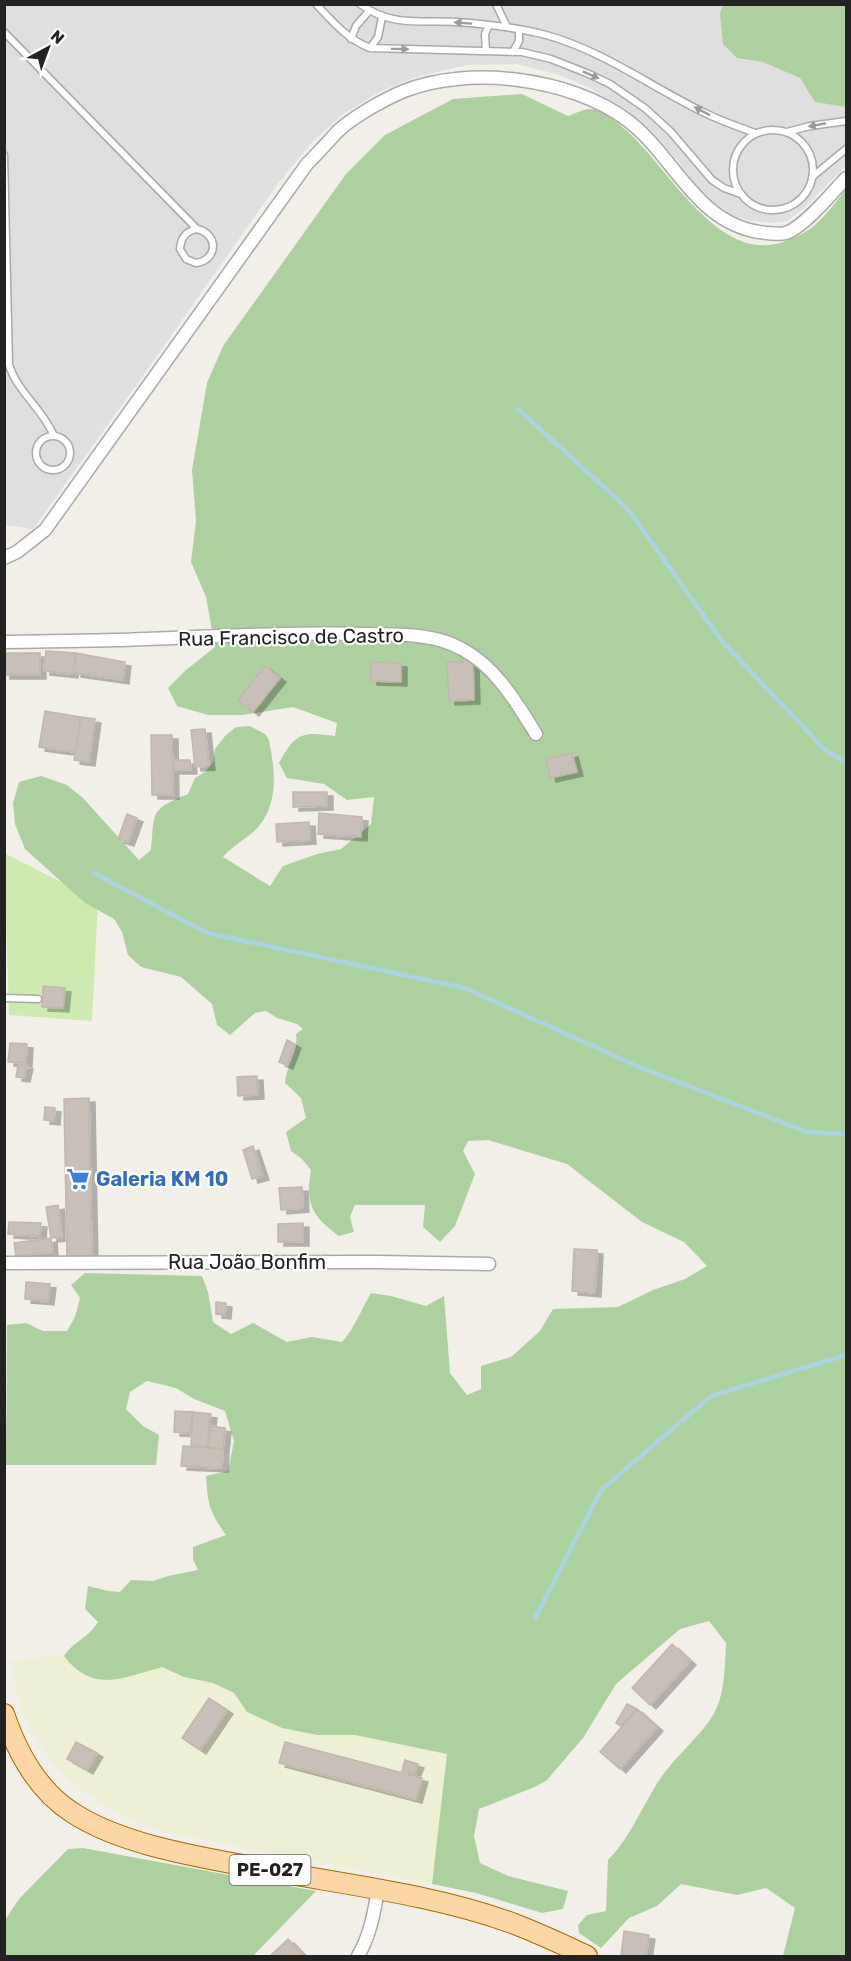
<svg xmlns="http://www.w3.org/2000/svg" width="851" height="1961" viewBox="0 0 851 1961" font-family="Rubik,sans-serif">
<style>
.residential{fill:#e0dfdf}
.farmland{fill:#eef0d5}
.grass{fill:#cdebb0}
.forest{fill:#add19e}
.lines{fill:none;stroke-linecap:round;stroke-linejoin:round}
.stream{stroke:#aad3df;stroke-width:4.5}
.building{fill:#c7bfb8;stroke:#c4b6ab;stroke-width:1.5;filter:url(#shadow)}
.lane-casing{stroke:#a9a9a9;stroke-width:9}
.street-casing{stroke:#a9a9a9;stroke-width:15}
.primary-casing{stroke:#a06b00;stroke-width:22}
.lane{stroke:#fff;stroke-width:6}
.street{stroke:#fff;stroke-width:12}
.primary{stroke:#fcd6a4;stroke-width:20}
.oneway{fill:#9c9c9c}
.labels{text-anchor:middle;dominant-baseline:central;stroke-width:4.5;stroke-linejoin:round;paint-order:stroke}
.shield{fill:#fff;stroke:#646464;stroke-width:1.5}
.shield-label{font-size:18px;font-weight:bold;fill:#222}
.street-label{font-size:20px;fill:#222;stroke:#fff}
.shop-label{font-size:20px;font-weight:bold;fill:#366cbe;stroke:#fff;text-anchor:start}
</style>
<defs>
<filter id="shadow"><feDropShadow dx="6" dy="4" stdDeviation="0" flood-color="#0004"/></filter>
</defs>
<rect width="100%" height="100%" fill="#f2efe9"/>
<!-- residential -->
<path class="residential" d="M5 5H846V166L801 211 787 221 771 223 752 221 734 216 717 208 705 197 676 159 649 129 624 108 590 88 560 75 517 64 468 65 419 76 381 91 342 115 315 139 279 182 152 363 33 529 5 525Z"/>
<!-- farmland -->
<path class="farmland" d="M239 1642 247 1712 282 1728 317 1735H355L448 1754 432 1884 159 1831 117 1814 72 1782 49 1759 21 1711 11 1660Z"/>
<!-- grass -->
<path class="grass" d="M4 853 98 901 92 1021 9 1015Z"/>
<!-- forest -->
<path class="forest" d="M723 4 846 5V107L815 102 800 78 763 62 737 58 723 44 720 13Z
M522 94 568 116C574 114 583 109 589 109 601 108 613 119 621 126 665 160 714 262 780 243 793 239 806 233 816 224 827 214 837 201 846 189V1956H783L795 1908 766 1888 737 1895 681 1884 657 1906 629 1918 601 1948 579 1933 578 1925 587 1915 606 1911 608 1860C633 1835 644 1800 665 1772 679 1753 702 1734 713 1715 725 1697 725 1664 726 1643L709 1621 680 1629 616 1684 583 1738 547 1780 537 1786 479 1809 474 1836 480 1863 508 1876 568 1891 563 1909 542 1913 476 1893 432 1884 447 1754 355 1735H317L282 1728 247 1712 234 1693 213 1683 184 1677 162 1667C123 1678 93 1694 64 1656 74 1641 87 1639 98 1622L85 1609 88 1586 108 1591 120 1592 131 1580 153 1581 168 1576 198 1570 193 1559V1547L226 1535C209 1511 208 1505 206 1476L228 1471 234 1441 225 1411 194 1399 176 1388 147 1381 130 1392 126 1409 143 1426 159 1435 156 1465H6L7 1325 26 1323 43 1331H67L75 1317 80 1298 71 1285 85 1273 202 1276 208 1292 213 1322 231 1334 253 1323 287 1342 312 1337 342 1342C353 1331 362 1308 371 1293L391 1296 426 1306 444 1296 450 1373 467 1395 481 1389V1366L511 1357 540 1331 553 1309 618 1307 653 1290 685 1279 707 1266 684 1242 642 1222 567 1164 488 1140 468 1141 463 1151 475 1174 455 1226 440 1242 423 1227 425 1205H355L350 1217 354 1232 339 1236C312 1216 305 1204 311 1170L302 1159 291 1151 286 1132 306 1118 301 1098 285 1083C286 1065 299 1053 296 1034L303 1029 297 1024 277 1018 266 1011 255 1013 230 1035 217 1025 212 1004 181 977 141 967 128 955 122 932 114 919 85 903 25 849 15 824 13 803 19 782 41 776 67 785 83 798 139 860 151 850C155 811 149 810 188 794L195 778 205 772 213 762 215 749 225 736 236 727 250 726 265 734 269 740C275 770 279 801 259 826 249 838 233 845 223 857L270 886 283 866 317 854 341 849 371 824 374 797 347 800 324 784 287 778 279 763C295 733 302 731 335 736L337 723 293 707 243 715H208L177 706 168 688 186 670 215 647 206 597 191 562 196 521 192 470 207 383 223 346 346 174 385 135 453 99Z
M83 1848 316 1891 253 1956H5V1920L19 1899 68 1849Z"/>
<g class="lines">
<!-- stream -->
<path class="stream" d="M518 409 627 508 721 640 826 751 846 762
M94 873 207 933 465 988 637 1066 807 1132 846 1134
M535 1618 601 1490 711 1396 846 1355"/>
</g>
<!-- building -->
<path class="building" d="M46 651 76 653 72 674 44 671Z
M4 653H40V675H4Z
M76 653 125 662 123 680 75 673Z
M473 661 474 700 449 701 447 662Z
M371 662 401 663V682L371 681Z
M265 666 280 678 253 712 238 700Z
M45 711 81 717 75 752 39 747Z
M81 717 95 719 89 762 74 760Z
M205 729 209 766 195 767 191 730Z
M151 735H172L173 795H152Z
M572 753 577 772 550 778 546 759Z
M173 760H190L191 770H173Z
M293 792H327V806L293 807Z
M319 813 362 817 361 837 318 834Z
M127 814 137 818 128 842 118 839Z
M309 822 310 840 277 842 276 824Z
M43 986 65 988 63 1008 42 1007Z
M287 1040 295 1044 287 1065 279 1062Z
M10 1043 27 1044 26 1063 8 1062Z
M18 1065H27L24 1078 16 1077Z
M257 1076 258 1095 238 1096 237 1077Z
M89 1098 92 1259H67L64 1099Z
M45 1107 55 1108 54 1121 44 1120Z
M253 1146 263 1176 252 1179 243 1150Z
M302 1187 303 1208 281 1210 279 1188Z
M58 1205 62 1237 51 1238 46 1207Z
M9 1222 41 1223 40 1236 8 1234Z
M303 1223V1242H278V1224Z
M51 1238 52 1252 16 1256 14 1243Z
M574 1249 597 1250 595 1293 572 1291Z
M26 1282 50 1284 48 1301 25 1299Z
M216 1302 226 1303 225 1315 216 1314Z
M175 1411 193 1412 190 1433 174 1432Z
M193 1412 211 1414 207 1447 191 1445Z
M210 1426 225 1428 223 1449 208 1447Z
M183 1446 223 1449 222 1468 181 1466Z
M672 1644 690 1661 650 1705 632 1688Z
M209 1698 227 1710 200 1750 182 1738Z
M627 1704 637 1709 621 1726 616 1723Z
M637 1709 657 1727 620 1769 600 1752Z
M76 1742 97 1753 87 1770 67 1759Z
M285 1742 422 1778 416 1799 279 1763Z
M405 1760 418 1764 414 1774 402 1771Z
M624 1931 649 1935 646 1956H621Z
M288 1939 304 1956H270Z"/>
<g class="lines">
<!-- lane casing -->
<g class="lane-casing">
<path id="lane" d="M316 4C333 22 347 39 370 48L522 52 551 59 589 74 610 84 646 109 671 132 712 180 724 188 741 194
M360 4C391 27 420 20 456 22 486 24 516 27 546 35 604 51 651 87 705 113 721 121 739 127 755 133
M496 4 507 27
M4 32 197 229C219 234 218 260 196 263L186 259 180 249C181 237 186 231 197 229
M351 39 356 26 369 11
M370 48 378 37 382 17
M486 51 485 34 489 25
M513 52 519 41V29
M733 170a40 40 0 1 1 80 0a40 40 0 1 1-80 0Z
M787 132 810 126 846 121
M4 155 9 365C18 393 43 409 54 436
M812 177 846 149
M36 453a17 17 0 1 1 34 0a17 17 0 1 1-34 0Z
M4 998 38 999"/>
</g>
<!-- street casing -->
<g class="street-casing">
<path id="street" d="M4 558 17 552 45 530 307 164C318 153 328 142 338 131 354 116 385 99 404 91 469 65 571 78 627 120 674 155 695 222 759 232 766 233 779 235 786 233 804 227 833 192 846 178
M4 642C52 641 99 641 146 639 220 636 294 632 369 634 400 635 434 633 462 649 496 667 516 702 536 734
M4 1263 377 1262 489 1264
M358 1956C370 1936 374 1913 378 1890"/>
</g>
<!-- primary casing -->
<g class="primary-casing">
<path id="primary" d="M4 1714C17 1752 38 1791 73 1813 125 1847 208 1858 268 1870 349 1885 434 1895 512 1923 538 1933 562 1944 587 1956"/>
</g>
<!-- lane -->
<use href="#lane" class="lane"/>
<!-- street -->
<use href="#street" class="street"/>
<!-- primary -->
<use href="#primary" class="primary"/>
</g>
<!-- one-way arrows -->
<defs><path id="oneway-solid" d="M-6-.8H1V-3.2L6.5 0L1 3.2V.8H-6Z" transform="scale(1.5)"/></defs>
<g class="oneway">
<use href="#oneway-solid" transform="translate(463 23) rotate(-176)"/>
<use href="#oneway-solid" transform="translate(400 49) rotate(1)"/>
<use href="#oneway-solid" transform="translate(591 75) rotate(24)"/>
<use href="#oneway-solid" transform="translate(702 111) rotate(-153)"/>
<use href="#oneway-solid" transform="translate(817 125) rotate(169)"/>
</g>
<!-- icons -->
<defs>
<g id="supermarket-bare" transform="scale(1.8)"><path d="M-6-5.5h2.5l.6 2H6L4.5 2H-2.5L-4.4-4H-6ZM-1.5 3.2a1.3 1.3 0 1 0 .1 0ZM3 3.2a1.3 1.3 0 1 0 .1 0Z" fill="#3f7fe0" stroke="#fff" stroke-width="2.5" paint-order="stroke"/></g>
</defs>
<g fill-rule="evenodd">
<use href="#supermarket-bare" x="78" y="1179"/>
</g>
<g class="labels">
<!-- shield labels -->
<rect class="shield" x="229.5" y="1855" width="81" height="30" rx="4.5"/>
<g class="shield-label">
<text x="270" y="1870">PE-027</text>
</g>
<!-- street labels -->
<g class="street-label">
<text transform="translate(291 637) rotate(-1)">Rua Francisco de Castro</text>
<text x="247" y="1262">Rua João Bonfim</text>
</g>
<!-- shop labels -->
<g class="shop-label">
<text x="96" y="1179">Galeria KM 10</text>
</g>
</g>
<!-- border -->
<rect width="851" height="1961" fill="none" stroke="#222222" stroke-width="12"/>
<!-- north arrow -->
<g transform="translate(48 48) rotate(41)" stroke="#ffffff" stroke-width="4.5" paint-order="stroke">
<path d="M0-4.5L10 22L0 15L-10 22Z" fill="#222222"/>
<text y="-9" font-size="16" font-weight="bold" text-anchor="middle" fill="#222222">N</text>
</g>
</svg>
